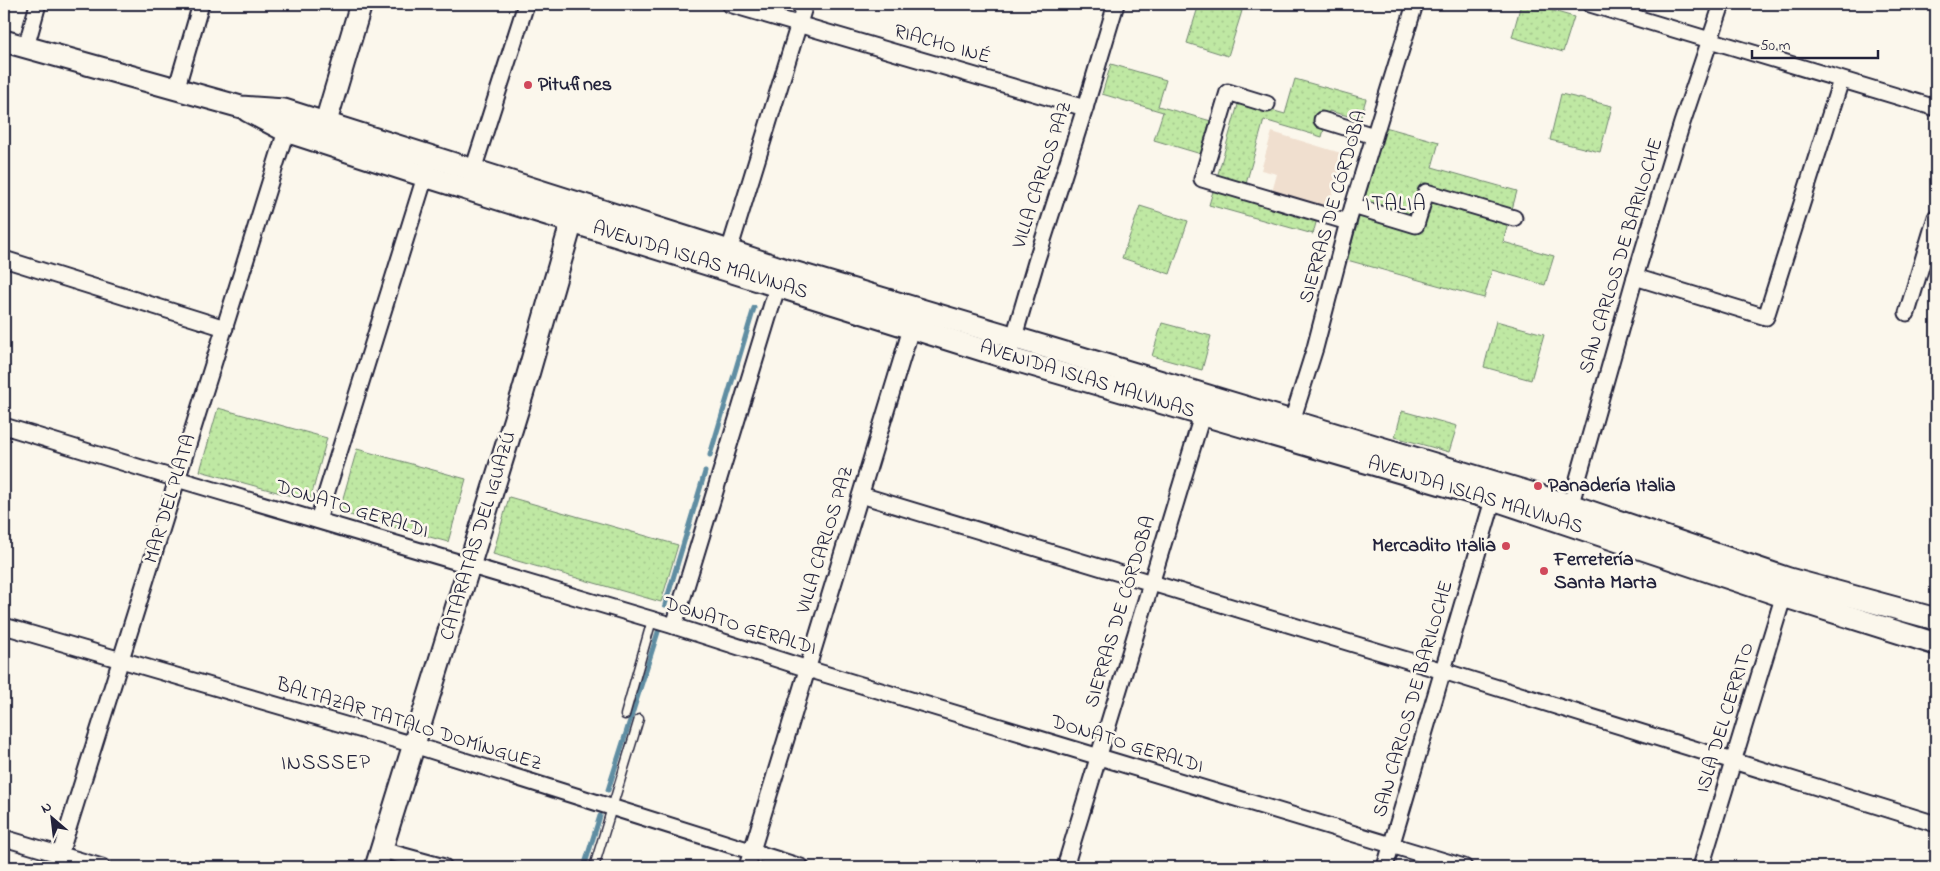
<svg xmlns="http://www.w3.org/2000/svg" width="1940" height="871" viewBox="0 0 1940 871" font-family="'Indie Flower',sans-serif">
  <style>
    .built { fill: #f0dfcf }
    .green { fill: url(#green-dots); stroke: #70856f }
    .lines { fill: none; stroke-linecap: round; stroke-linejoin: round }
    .stream { stroke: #5f8da2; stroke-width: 5 }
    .lane-casing { stroke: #22223b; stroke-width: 11 }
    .street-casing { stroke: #22223b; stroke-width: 19 }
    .secondary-casing { stroke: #22223b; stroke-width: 25 }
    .lane { stroke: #fbf7ec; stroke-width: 8 }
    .street { stroke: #fbf7ec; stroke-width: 15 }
    .secondary { stroke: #fbf7ec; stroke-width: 21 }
    .poi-dot { fill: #d1495b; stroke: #fbf7ec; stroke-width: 2 }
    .labels { text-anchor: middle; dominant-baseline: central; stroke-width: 5; stroke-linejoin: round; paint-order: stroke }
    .street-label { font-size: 20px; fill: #22223b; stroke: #fbf7ec }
    .poi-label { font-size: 20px; font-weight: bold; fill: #22223b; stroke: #fbf7ec; text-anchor: start }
    .neighbourhood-label { font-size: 21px; letter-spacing: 1px; fill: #22223b; stroke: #fbf7ec }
  </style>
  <defs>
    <pattern id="green-dots" width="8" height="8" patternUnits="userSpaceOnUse" patternTransform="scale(1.25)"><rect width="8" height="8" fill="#bfe8a3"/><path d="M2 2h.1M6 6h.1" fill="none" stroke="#a4c78d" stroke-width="1.8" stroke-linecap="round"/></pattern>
  </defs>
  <rect width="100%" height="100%" fill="#fbf7ec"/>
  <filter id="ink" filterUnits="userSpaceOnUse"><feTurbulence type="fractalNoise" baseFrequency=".02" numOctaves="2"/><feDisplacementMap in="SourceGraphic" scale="10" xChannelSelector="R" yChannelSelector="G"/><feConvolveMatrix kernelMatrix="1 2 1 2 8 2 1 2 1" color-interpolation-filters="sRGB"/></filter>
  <g filter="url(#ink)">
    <polygon class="built" points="1272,132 1344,154 1328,209 1272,192 1277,174 1261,170"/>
    <g class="green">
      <polygon points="1199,4 1217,4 1242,11 1228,56 1187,43"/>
      <polygon points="1521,4 1529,4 1574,17 1563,52 1512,37"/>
      <polygon points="1111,64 1166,80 1158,106 1211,121 1201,154 1154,140 1163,112 1102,94"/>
      <polygon points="1295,79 1366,99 1360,119 1329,111 1322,137 1264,120 1242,198 1317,219 1313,234 1209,205 1239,101 1285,114"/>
      <polygon points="1561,94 1612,106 1600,152 1550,140"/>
      <polygon points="1385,127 1439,142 1432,167 1517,191 1503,242 1554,256 1545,285 1492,270 1484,298 1347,260"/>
      <polygon points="1140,206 1188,221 1170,274 1122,258"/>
      <polygon points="1496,321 1544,334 1531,380 1484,367"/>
      <polygon points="1162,323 1211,336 1202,370 1152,356"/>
      <polygon points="218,408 327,438 310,501 200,471"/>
      <polygon points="1402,411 1457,426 1449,452 1395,437"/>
      <polygon points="357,449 466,479 448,542 339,512"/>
      <polygon points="509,497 678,545 661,602 493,554"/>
    </g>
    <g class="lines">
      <g class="stream">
        <polyline points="710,455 754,308"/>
        <polyline points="665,605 705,472"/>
        <polyline points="608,790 658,632"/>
        <polyline points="584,867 600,816"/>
      </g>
      <defs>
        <g id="lane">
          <polyline points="625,715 652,620"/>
          <polyline points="594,867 639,719"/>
        </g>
        <g id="street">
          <polyline points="729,4 1085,108"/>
          <polyline points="1590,4 1936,108"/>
          <polyline points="26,47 38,4"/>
          <polyline points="176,90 201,4"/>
          <polyline points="1267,104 1228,92 1202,179 1348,222"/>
          <polyline points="1322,120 1374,136"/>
          <polyline points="473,170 526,4"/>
          <polyline points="1353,206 1416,225 1426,192 1514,218"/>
          <polyline points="729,251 805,4"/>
          <polyline points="4,259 225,328"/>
          <polyline points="1635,277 1766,317 1841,80"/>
          <polyline points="1907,313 1936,217"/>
          <polyline points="1011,347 1036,262 1085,108 1116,4"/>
          <polyline points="1292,421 1315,348 1348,222 1415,4"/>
          <polyline points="4,426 177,479 674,626 808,669 1464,867"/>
          <polyline points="861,495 1443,671 1936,824"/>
          <polyline points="1568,514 1635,277 1682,123 1722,4"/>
          <polyline points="318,520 428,167"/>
          <polyline points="4,626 414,745 801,867"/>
          <polyline points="674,626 780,278"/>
          <polyline points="4,838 102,867"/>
          <polyline points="382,850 444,867"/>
          <polyline points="56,867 286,131"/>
          <polyline points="747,867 914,319"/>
          <polyline points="1065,867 1205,406"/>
          <polyline points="1385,867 1496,490"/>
          <polyline points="1701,867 1786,588"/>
        </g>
        <g id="secondary">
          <polyline points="4,41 241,107 284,110 729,251 783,269 1049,348 1570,505 1789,579 1936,619"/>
          <polyline points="248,111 286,131 425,176 1008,358 1493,499 1783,596 1936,644"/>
          <polyline points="322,135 361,4"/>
          <polyline points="376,867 523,392 576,207"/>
        </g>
      </defs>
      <use href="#lane" class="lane-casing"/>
      <use href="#street" class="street-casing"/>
      <use href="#secondary" class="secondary-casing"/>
      <use href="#lane" class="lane"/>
      <use href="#street" class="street"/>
      <use href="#secondary" class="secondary"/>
    </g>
  </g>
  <g class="poi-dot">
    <circle cx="528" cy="85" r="5"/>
    <circle cx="1538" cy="486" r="5"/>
    <circle cx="1506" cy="546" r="5"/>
    <circle cx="1544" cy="571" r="5"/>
  </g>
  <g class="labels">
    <g class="street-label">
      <text transform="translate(942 45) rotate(16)">RIACHO INÉ</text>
      <text transform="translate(1043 175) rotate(-72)">VILLA CARLOS PAZ</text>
      <text transform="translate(1334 207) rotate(-74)">SIERRAS DE CÓRDOBA</text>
      <text transform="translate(1622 256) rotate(-73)">SAN CARLOS DE BARILOCHE</text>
      <text transform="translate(700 261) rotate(17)">AVENIDA ISLAS MALVINAS</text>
      <text transform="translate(1087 380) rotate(17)">AVENIDA ISLAS MALVINAS</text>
      <text transform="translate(1475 496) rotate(17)">AVENIDA ISLAS MALVINAS</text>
      <text transform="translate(171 499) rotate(-73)">MAR DEL PLATA</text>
      <text transform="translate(352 510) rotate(17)">DONATO GERALDI</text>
      <text transform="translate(479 536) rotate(-73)">CATARATAS DEL IGUAZÚ</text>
      <text transform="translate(826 540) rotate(-73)">VILLA CARLOS PAZ</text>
      <text transform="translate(1121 612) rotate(-73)">SIERRAS DE CÓRDOBA</text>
      <text transform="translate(740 627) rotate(17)">DONATO GERALDI</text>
      <text transform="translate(1414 699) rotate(-74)">SAN CARLOS DE BARILOCHE</text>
      <text transform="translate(1726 718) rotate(-73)">ISLA DEL CERRITO</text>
      <text transform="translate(409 725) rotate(17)">BALTAZAR TATALO DOMÍNGUEZ</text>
      <text transform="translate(1127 745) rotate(17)">DONATO GERALDI</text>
    </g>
    <g class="poi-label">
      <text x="538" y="85">Pitufines</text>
      <text x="1548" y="486">Panadería Italia</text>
      <text x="1496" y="546" text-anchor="end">Mercadito Italia</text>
      <text x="1554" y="560">Ferretería<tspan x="1554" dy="23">Santa Marta</tspan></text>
    </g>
    <g class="neighbourhood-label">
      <text x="1396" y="205">ITALIA</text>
      <text x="326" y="764">INSSSEP</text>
    </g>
  </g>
  <rect width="1940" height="871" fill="none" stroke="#fbf7ec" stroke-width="20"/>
  <rect x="10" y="10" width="1920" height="851" fill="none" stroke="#22223b" stroke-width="2" filter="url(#ink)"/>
  <g transform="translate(52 818) rotate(332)" stroke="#fbf7ec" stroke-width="4" paint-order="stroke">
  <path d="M0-4L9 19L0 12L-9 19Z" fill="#22223b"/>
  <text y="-8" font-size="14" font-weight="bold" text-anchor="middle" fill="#22223b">N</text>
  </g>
  <path d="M1752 50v8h126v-8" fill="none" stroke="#22223b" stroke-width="2.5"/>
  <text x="1760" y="50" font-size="15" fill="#22223b" stroke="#fbf7ec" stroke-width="4" paint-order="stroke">50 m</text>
</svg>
